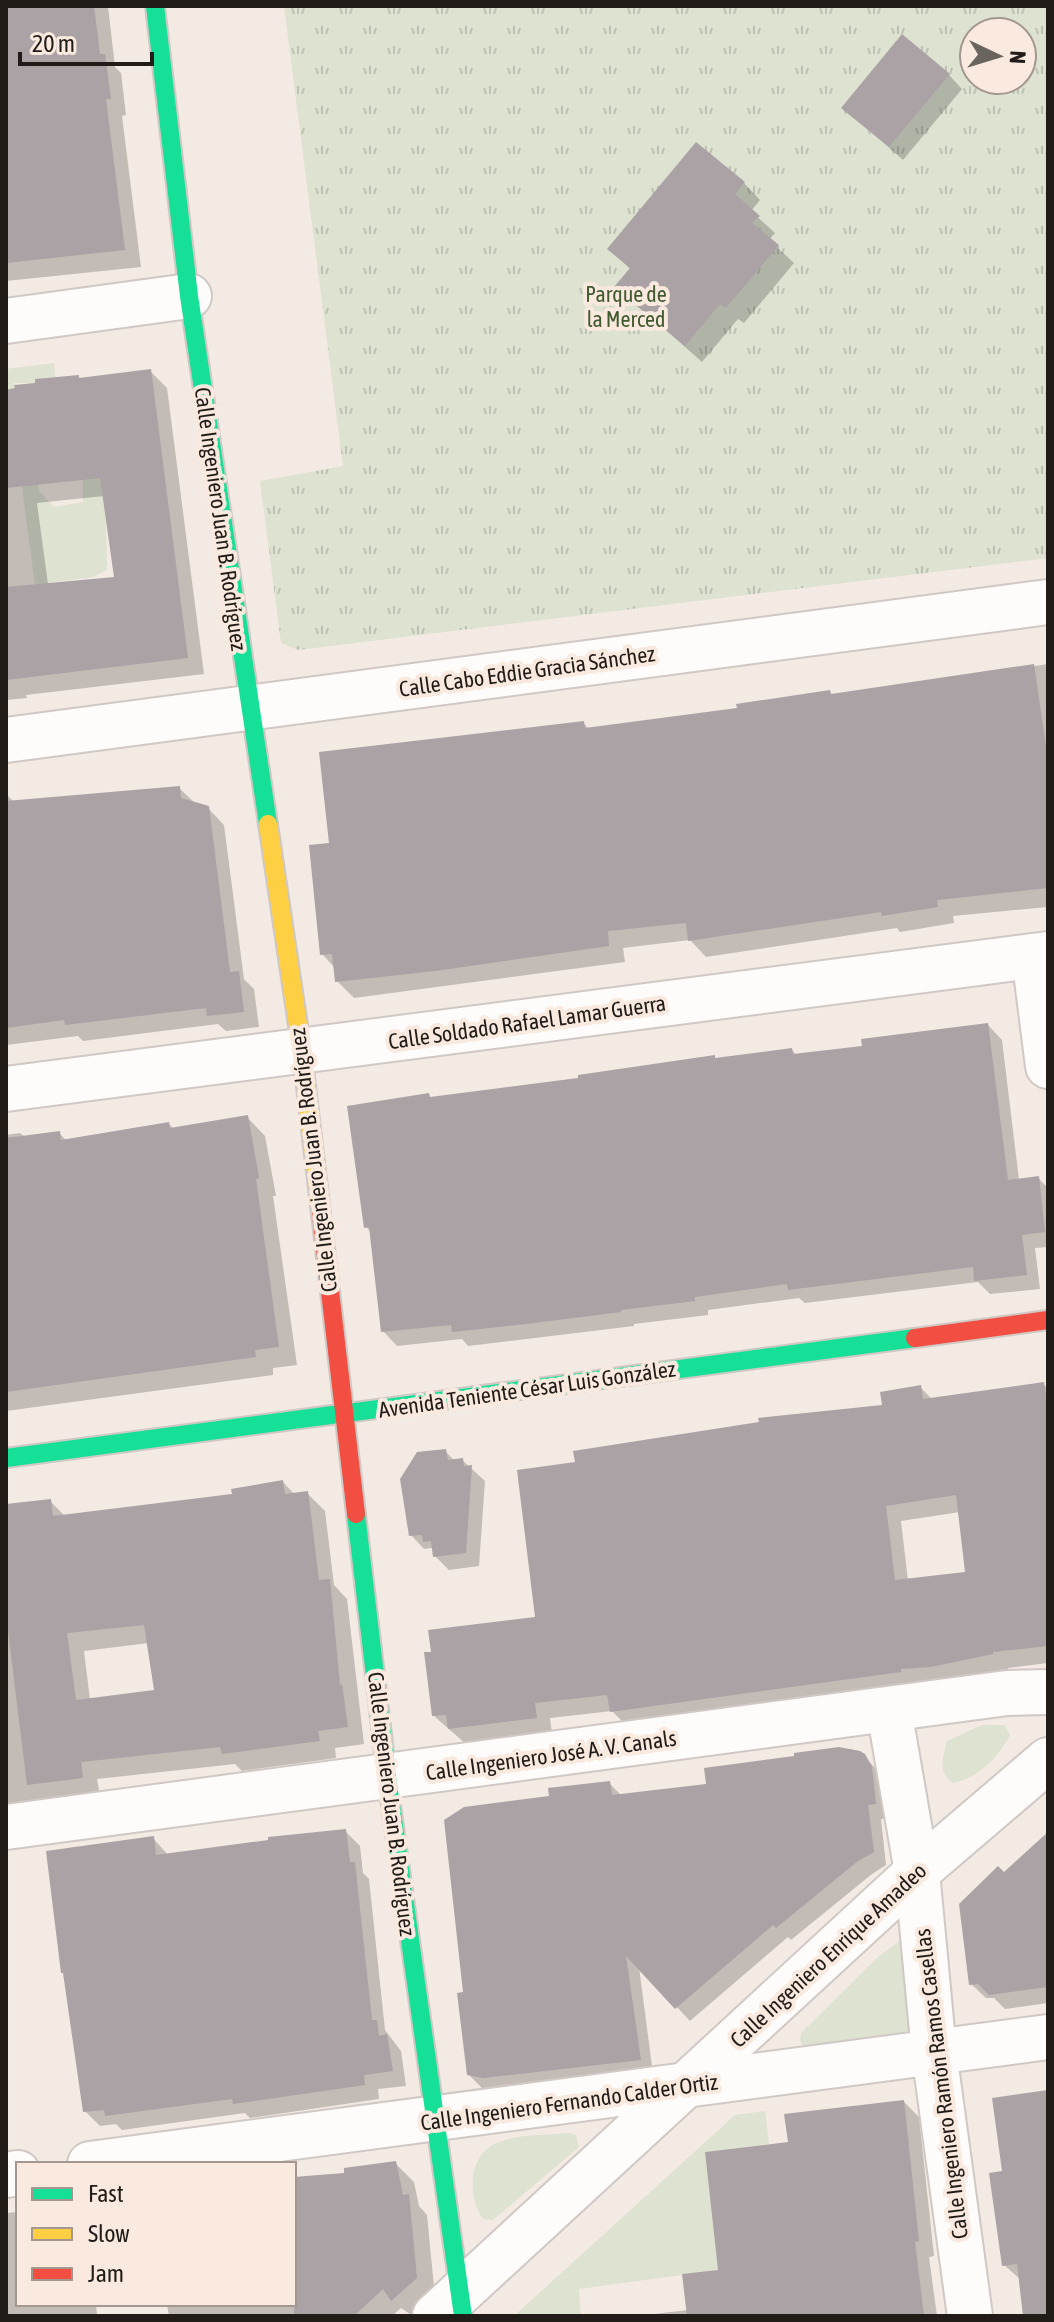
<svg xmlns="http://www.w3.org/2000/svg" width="1054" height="2322" viewBox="0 0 1054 2322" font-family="'Asap Condensed',sans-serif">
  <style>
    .green { fill: #dde2d1 }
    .park { fill: url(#park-tufts); fill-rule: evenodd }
    .shadow { fill: #0003; fill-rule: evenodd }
    .building { fill: #aaa2a4; fill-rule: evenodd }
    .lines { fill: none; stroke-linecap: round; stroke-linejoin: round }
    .street-casing { stroke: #d0c8c4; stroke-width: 48 }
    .fast-casing { stroke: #d0c8c4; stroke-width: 22 }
    .slow-casing { stroke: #d0c8c4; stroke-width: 22 }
    .jam-casing { stroke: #d0c8c4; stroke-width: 22 }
    .street { stroke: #fdfcfb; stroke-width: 44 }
    .fast { stroke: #16e098; stroke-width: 18 }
    .slow { stroke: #ffcf43; stroke-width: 18 }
    .jam { stroke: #f24e42; stroke-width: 18 }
    .labels { text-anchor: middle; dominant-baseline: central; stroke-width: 8; stroke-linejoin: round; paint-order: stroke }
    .park-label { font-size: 22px; fill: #425a30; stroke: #f9e9de }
    .street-label { font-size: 22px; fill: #211c18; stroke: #f9e9de }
  </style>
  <defs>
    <pattern id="park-tufts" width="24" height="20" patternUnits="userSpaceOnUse" patternTransform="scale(2)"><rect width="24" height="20" fill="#dde2d1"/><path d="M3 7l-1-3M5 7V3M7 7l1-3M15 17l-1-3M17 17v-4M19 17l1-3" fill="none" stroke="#bdc1b3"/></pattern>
  </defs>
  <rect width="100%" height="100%" fill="#f3eae4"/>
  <g class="green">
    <polygon points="54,363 55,377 42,378 42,383 14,383 28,472 36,473 39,491 54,507 83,502 82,467 99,467 106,521 107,570 93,577 35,585 6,369"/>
    <path d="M 982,1725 L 1004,1725 L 1010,1735 C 998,1758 978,1778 953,1783 C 937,1771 943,1759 947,1741 Z"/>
    <polygon points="902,1939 910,2028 901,2038 804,2048 800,2040 801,2033 877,1958"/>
    <polygon points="765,2111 769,2144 705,2152 718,2270 579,2289 581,2316 514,2316 735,2115"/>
    <path d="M 570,2133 L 576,2135 L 579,2147 L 493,2220 L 483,2219 C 466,2194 468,2151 502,2141 C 522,2134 549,2135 570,2133 Z"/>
  </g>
  <path class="park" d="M 284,6 L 1048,6 L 1048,558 L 298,650 L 281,643 L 260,481 L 343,466 ZM 974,32 L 1022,32 L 1022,80 L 974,80 Z"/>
  <g class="shadow">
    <polygon points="6,6 108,6 115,67 121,73 126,115 122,116 141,267 6,281"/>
    <polygon points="949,75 962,89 903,160 844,108"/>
    <polygon points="744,183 760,200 751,211 775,233 769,240 794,263 744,323 738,319 702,362 617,287 631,270 609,248"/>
    <path d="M 150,371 L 167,388 L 204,674 L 26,695 L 27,698 L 6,700 L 6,392 L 78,377 L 81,380 ZM 104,496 L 116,579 L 48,584 L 37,503 Z"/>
    <polygon points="1048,664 1048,907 953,916 954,923 900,932 897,928 706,957 690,940 623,948 625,962 354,998 337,981 335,968 322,954 331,845 583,723 589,729 739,710 830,692 833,696"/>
    <polygon points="179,788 196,804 208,808 224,825 244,979 254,989 259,1027 226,1031 218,1024 83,1041 78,1036 6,1045 6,794 14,802"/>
    <polygon points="988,1025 1002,1040 1019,1180 1038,1178 1048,1188 1048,1247 1035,1248 1040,1289 990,1294 978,1282 805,1303 799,1298 708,1310 708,1315 634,1324 634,1326 468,1346 462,1339 397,1346 383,1331 371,1232 366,1227 432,1099 792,1050 797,1056 864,1047"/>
    <polygon points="247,1117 265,1136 276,1196 273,1196 297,1365 273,1368 273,1375 6,1411 6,1135 20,1133 25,1137 59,1133 67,1141 169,1124 174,1129"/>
    <path d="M 1043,1384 L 1048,1389 L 1048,1663 L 1008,1668 L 1008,1670 L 948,1682 L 628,1727 L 612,1711 L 550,1718 L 552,1733 L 466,1744 L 434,1716 L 537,1619 L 920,1387 L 933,1400 ZM 960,1512 L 968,1574 L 908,1581 L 901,1521 Z"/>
    <polygon points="445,1451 455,1461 462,1460 485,1481 479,1566 449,1570 435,1556 432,1548 424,1549 411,1535"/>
    <path d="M 283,1482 L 295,1495 L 307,1493 L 325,1511 L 334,1585 L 347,1599 L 364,1744 L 335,1748 L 336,1758 L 242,1771 L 235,1764 L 97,1779 L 100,1795 L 6,1807 L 6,1506 L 50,1501 L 66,1517 L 234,1495 ZM 149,1643 L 156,1692 L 90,1700 L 84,1651 Z"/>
    <polygon points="851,1749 864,1756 878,1771 889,1818 881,1819 886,1865 872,1874 791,1940 788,1937 690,2021 639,1967 653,2074 498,2091 483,2089 469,2075 466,1993 552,1797 609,1783 622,1796 709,1785 796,1758 796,1755"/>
    <polygon points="345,1831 360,1846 363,1873 369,1879 385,2030 401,2051 406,2086 378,2089 379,2099 250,2118 245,2113 122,2130 116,2124 100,2126 85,2111 153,1838 168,1855"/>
    <polygon points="1048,1835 1048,2003 1005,2009 994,1998 986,1998 971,1984 1004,1875"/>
    <polygon points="1048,2092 1048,2316 1025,2316 1021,2280 1004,2265 1005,2173"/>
    <polygon points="904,2102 919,2117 934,2256 929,2257 937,2316 637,2316 688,2310 721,2272 790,2144"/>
    <polygon points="395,2163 414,2182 419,2206 427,2215 435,2297 413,2316 401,2308 392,2316 169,2316 167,2304 294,2304 294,2179 346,2175"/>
    <polygon points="18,2212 18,2304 96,2304 97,2316 6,2316 6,2213"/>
  </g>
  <g class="building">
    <polygon points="6,6 94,6 100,54 105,54 111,99 106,99 125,250 6,263"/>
    <polygon points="902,34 950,74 889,147 841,108"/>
    <polygon points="696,142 745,182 735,194 760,216 752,223 779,245 726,308 720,304 685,346 614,287 630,268 607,249"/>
    <polygon points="151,369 188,658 6,680 6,587 114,577 100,478 6,488 6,390 15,388 14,385 35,383 35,379 79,375 79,378"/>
    <polygon points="1034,664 1048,760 1048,888 937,900 938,907 882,916 881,912 688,941 686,923 608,931 609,946 435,971 335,982 332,954 320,955 309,845 329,843 319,752 584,721 585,728 737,708 736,704 830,690 831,694"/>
    <polygon points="180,786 181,798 209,806 230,972 239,971 244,1012 207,1016 206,1008 65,1025 64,1020 6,1028 6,801"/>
    <polygon points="988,1023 1008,1180 1039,1176 1045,1232 1022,1235 1027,1275 974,1281 973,1267 788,1290 787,1284 695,1297 695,1301 621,1310 621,1312 526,1324 452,1332 451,1325 381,1332 369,1227 364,1228 347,1106 429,1093 430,1097 578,1078 578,1075 715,1055 715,1058 792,1048 793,1054 862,1046 861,1039"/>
    <polygon points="248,1115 259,1178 256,1179 279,1347 255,1350 256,1357 6,1392 6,1138 60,1131 61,1140 169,1122 170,1128"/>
    <path d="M 1044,1382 L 1048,1410 L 1048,1646 L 993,1652 L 993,1654 L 931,1667 L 901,1669 L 901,1672 L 610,1712 L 607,1695 L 535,1703 L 537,1718 L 448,1729 L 446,1715 L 432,1716 L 424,1652 L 431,1652 L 428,1630 L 535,1617 L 517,1470 L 575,1462 L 573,1451 L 759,1422 L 758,1418 L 882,1405 L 880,1392 L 921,1385 L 923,1399 ZM 956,1495 L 965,1572 L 895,1580 L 886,1506 Z"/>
    <polygon points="446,1449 448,1460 463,1458 464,1466 472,1465 466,1553 433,1557 431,1541 423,1542 422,1535 409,1536 400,1479 417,1452"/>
    <path d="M 283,1480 L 285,1494 L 308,1491 L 319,1580 L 330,1579 L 340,1685 L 342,1684 L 348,1727 L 318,1731 L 320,1741 L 222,1754 L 220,1747 L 81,1762 L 83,1778 L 27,1785 L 6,1615 L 6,1504 L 51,1499 L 53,1516 L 232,1494 L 231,1489 ZM 144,1625 L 154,1690 L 76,1700 L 67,1633 Z"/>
    <polygon points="839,1747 860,1751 865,1754 872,1767 876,1804 868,1805 874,1852 858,1861 776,1928 773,1925 675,2009 626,1956 641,2060 483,2078 467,2075 457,1993 463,1992 444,1820 464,1807 549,1796 548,1788 610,1781 612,1795 706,1784 704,1768 794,1756 794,1753"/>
    <polygon points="346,1829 350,1862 355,1862 372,2020 377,2020 379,2036 387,2034 393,2071 364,2075 365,2085 233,2104 232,2099 105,2116 104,2110 83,2112 63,1973 61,1973 46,1851 154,1836 156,1855 268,1840 268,1837"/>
    <polygon points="1048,1832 1048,1987 989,1995 978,1984 969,1985 959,1904 998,1866 1004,1872"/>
    <polygon points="1048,2090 1048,2316 1023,2316 1017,2264 1002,2266 989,2173 1002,2171 992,2098"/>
    <polygon points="904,2100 919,2241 915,2242 924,2316 687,2316 682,2274 718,2270 705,2152 788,2142 784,2114"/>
    <polygon points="396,2161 403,2195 409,2194 417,2278 391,2301 383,2289 354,2316 294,2316 294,2177 344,2173 344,2168"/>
  </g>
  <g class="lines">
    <defs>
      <g id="street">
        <polyline points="6,321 189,296"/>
        <polyline points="6,740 1048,602"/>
        <polyline points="1034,956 1048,1066"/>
        <polyline points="6,1089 1048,954"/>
        <polyline points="889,1710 917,1872 934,2052 970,2316"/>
        <polyline points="6,1827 1007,1693 1048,1692"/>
        <polyline points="90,2164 1048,2037"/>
        <polyline points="6,2175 18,2173"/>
        <polyline points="435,2316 917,1872 1048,1760"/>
      </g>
      <g id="fast">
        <polyline points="155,6 189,296 268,824"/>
        <polyline points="6,1458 915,1338"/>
        <polyline points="356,1514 387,1777 463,2316"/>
      </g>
      <polyline id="slow" points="268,824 302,1052 321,1214"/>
      <g id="jam">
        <polyline points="321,1214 356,1514"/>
        <polyline points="915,1338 1048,1320"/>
      </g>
    </defs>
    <use href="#street" class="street-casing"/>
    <use href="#fast" class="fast-casing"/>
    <use href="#slow" class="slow-casing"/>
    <use href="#jam" class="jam-casing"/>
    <use href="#street" class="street"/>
    <use href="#fast" class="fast"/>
    <use href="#slow" class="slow"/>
    <use href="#jam" class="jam"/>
  </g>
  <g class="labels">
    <g class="park-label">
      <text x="626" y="294">Parque de<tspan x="626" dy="25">la Merced</tspan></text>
    </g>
    <g class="street-label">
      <text transform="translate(221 519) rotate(82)">Calle Ingeniero Juan B. Rodríguez</text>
      <text transform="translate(527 671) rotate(-8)">Calle Cabo Eddie Gracia Sánchez</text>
      <text transform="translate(527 1022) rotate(-8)">Calle Soldado Rafael Lamar Guerra</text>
      <text transform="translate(313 1160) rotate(-97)">Calle Ingeniero Juan B. Rodríguez</text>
      <text transform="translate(527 1389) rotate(-8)">Avenida Teniente César Luis González</text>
      <text transform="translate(551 1755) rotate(-8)">Calle Ingeniero José A. V. Canals</text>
      <text transform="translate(392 1804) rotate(83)">Calle Ingeniero Juan B. Rodríguez</text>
      <text transform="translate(828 1955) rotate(-43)">Calle Ingeniero Enrique Amadeo</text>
      <text transform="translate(941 2084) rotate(-97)">Calle Ingeniero Ramón Ramos Casellas</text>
      <text transform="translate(569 2102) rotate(-8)">Calle Ingeniero Fernando Calder Ortiz</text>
    </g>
  </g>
  <rect width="1054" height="2322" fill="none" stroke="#211c18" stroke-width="16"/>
  <rect x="16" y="2162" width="280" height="144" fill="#f9e9de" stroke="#a3978f" stroke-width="2"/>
  <rect x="32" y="2188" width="40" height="12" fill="#16e098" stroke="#a3978f" stroke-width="2"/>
  <text x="88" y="2202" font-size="24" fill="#211c18">Fast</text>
  <rect x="32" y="2228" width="40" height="12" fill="#ffcf43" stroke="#a3978f" stroke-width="2"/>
  <text x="88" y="2242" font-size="24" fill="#211c18">Slow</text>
  <rect x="32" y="2268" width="40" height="12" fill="#f24e42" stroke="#a3978f" stroke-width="2"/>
  <text x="88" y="2282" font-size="24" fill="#211c18">Jam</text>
  <g transform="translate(998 56) rotate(94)"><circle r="38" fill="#f9e9de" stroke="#a3978f" stroke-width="2"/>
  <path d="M0-6L14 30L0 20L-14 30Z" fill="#6a645f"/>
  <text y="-12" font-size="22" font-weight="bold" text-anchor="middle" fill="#211c18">N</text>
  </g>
  <path d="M20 52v12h132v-12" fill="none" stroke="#211c18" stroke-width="4"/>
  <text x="32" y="52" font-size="24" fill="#211c18" stroke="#f9e9de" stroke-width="6" paint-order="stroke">20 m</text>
</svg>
